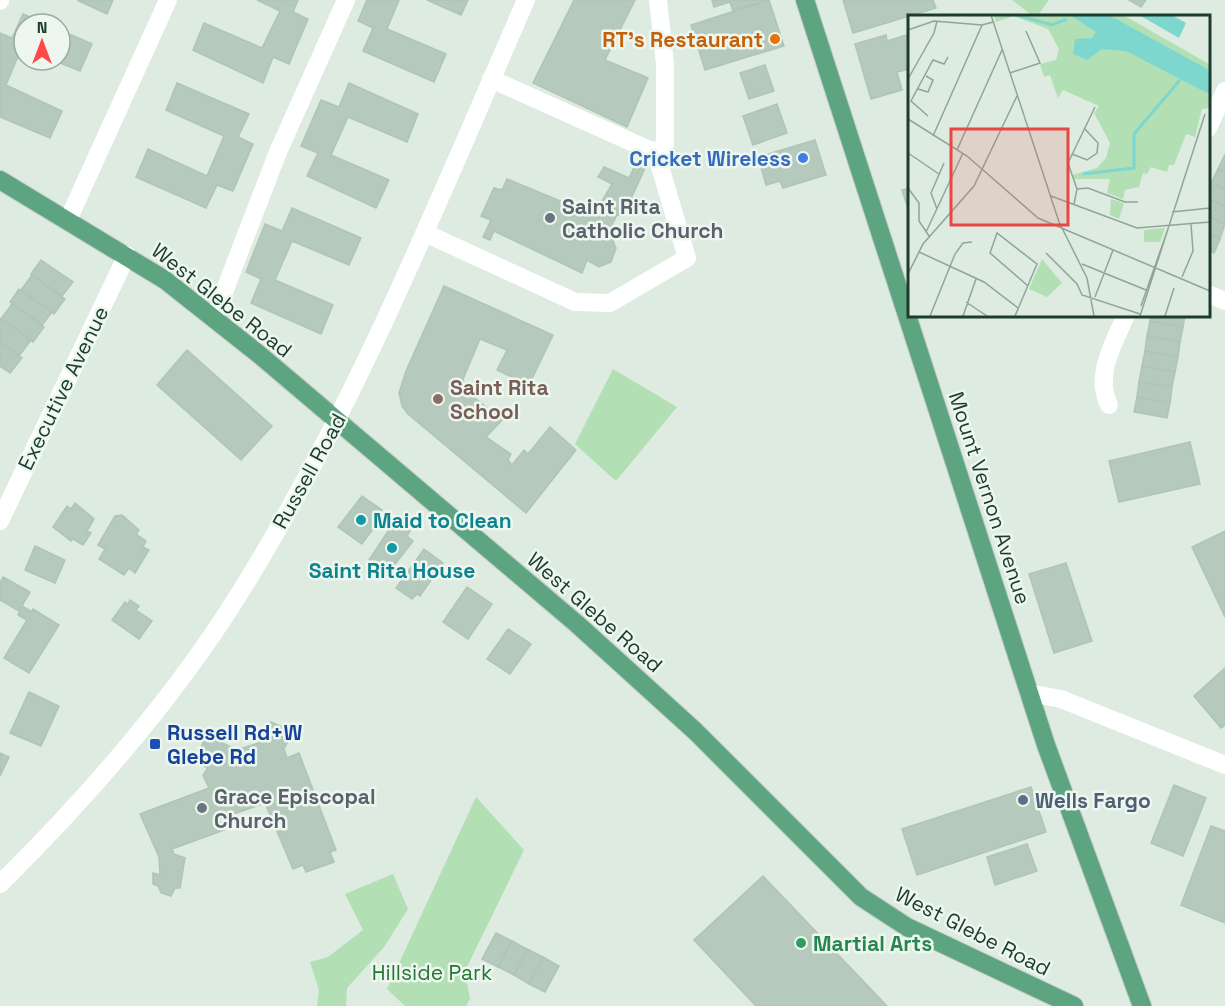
<svg xmlns="http://www.w3.org/2000/svg" width="1225" height="1006" viewBox="0 0 1225 1006" font-family="'Space Grotesk',sans-serif">
  <style>
    .green { fill: #b3dfb4 }
    .building { fill: #b5c9bc; stroke: #afc5b6; stroke-width: 1.5 }
    .lines { fill: none; stroke-linecap: round; stroke-linejoin: round }
    .major-casing { stroke: #c0c8c4; stroke-width: 20 }
    .minor { stroke: #fff; stroke-width: 18 }
    .major { stroke: #5da581; stroke-width: 18 }
    .food-dot { fill: #e8710a; stroke: #edf7f0; stroke-width: 2 }
    .shop-dot { fill: #3f7fe0; stroke: #edf7f0; stroke-width: 2 }
    .worship-dot { fill: #6b7280; stroke: #edf7f0; stroke-width: 2 }
    .education-dot { fill: #8d6e63; stroke: #edf7f0; stroke-width: 2 }
    .culture-dot { fill: #0f9aa8; stroke: #edf7f0; stroke-width: 2 }
    .transit-dot { fill: #1a4fb4; stroke: #edf7f0; stroke-width: 2 }
    .service-dot { fill: #5c6f8a; stroke: #edf7f0; stroke-width: 2 }
    .leisure-dot { fill: #2e9e5b; stroke: #edf7f0; stroke-width: 2 }
    .labels { text-anchor: middle; dominant-baseline: central; stroke-width: 5; stroke-linejoin: round; paint-order: stroke }
    .food-label { font-size: 21px; font-weight: bold; fill: #c56008; stroke: #edf7f0; text-anchor: end }
    .shop-label { font-size: 21px; font-weight: bold; fill: #366cbe; stroke: #edf7f0; text-anchor: end }
    .worship-label { font-size: 21px; font-weight: bold; fill: #5b616d; stroke: #edf7f0; text-anchor: start }
    .street-label { font-size: 21px; fill: #1d3c2c; stroke: #edf7f0 }
    .education-label { font-size: 21px; font-weight: bold; fill: #785e54; stroke: #edf7f0; text-anchor: start }
    .culture-label { font-size: 21px; font-weight: bold; fill: #0d838f; stroke: #edf7f0; text-anchor: start }
    .transit-label { font-size: 21px; font-weight: bold; fill: #164399; stroke: #edf7f0; text-anchor: start }
    .service-label { font-size: 21px; font-weight: bold; fill: #4e5e75; stroke: #edf7f0; text-anchor: start }
    .leisure-label { font-size: 21px; font-weight: bold; fill: #27864d; stroke: #edf7f0; text-anchor: start }
    .park-label { font-size: 21px; fill: #247630; stroke: #edf7f0 }
    .inset-river { fill: none; stroke: #7ed7cf; stroke-width: 3 }
    .inset-road { fill: none; stroke: #90a599; stroke-width: 1.5 }
    .view { fill: #e84744; fill-opacity: 0.15; stroke: #e84744; stroke-width: 3 }
    .inset-edge { fill: none; stroke: #1d3c2c; stroke-width: 3 }
  </style>
  <rect width="100%" height="100%" fill="#ddebe1"/>
  <g class="green">
    <polygon points="1012,0 1049,0 1037,16 1033,16"/>
    <polygon points="613,369 677,407 616,481 575,444"/>
    <polygon points="476,797 524,850 465,971 470,999 466,1006 405,1006 387,989"/>
    <polygon points="393,874 408,909 384,947 347,988 346,1006 317,1006 319,990 310,962 328,957 363,930 345,894"/>
  </g>
  <g class="building">
    <polygon points="77,0 113,0 107,14"/>
    <polygon points="257,0 298,0 293,12 308,19 289,64 273,57 263,83 193,50 204,23 262,48 280,11"/>
    <polygon points="367,0 399,0 387,29 446,54 434,82 363,51 373,28 358,21"/>
    <polygon points="427,0 468,0 461,15"/>
    <polygon points="574,0 635,0 605,60 648,78 627,127 533,83"/>
    <polygon points="712,0 769,0 733,11 730,2 714,7"/>
    <polygon points="769,0 784,46 705,70 691,25"/>
    <polygon points="843,0 933,0 936,8 853,33"/>
    <polygon points="1129,0 1146,0 1141,7"/>
    <polygon points="23,14 47,24 24,24 24,48 22,47 6,85 62,111 50,138 0,117 0,33 12,38"/>
    <polygon points="60,30 92,44 80,71 53,60 60,60"/>
    <polygon points="910,34 910,69 897,72 902,90 871,99 855,44 886,35 887,41"/>
    <polygon points="765,65 774,91 749,99 740,73"/>
    <polygon points="177,83 249,114 238,137 253,144 233,191 217,185 206,208 136,177 148,149 207,176 224,136 166,110"/>
    <polygon points="349,83 418,114 407,142 348,117 331,155 389,180 376,208 307,176 318,153 301,146 321,100 339,107"/>
    <polygon points="777,104 787,133 753,145 743,116"/>
    <polygon points="815,140 826,175 783,188 780,181 766,185 758,157"/>
    <polygon points="1225,154 1225,172 1218,169"/>
    <polygon points="636,163 645,168 623,216 617,215 609,231 616,248 611,262 599,267 587,260 582,273 494,231 490,240 483,237 491,220 481,216 494,188 502,190 507,179 594,215 612,184 598,177 604,167 629,178"/>
    <polygon points="1218,169 1225,172 1225,189 1211,183"/>
    <polygon points="1211,183 1225,189 1225,206 1208,199"/>
    <polygon points="910,188 910,215 902,190"/>
    <polygon points="1208,199 1225,206 1225,224 1208,216"/>
    <polygon points="292,208 361,238 349,265 292,241 275,280 333,305 321,334 251,303 261,279 246,272 265,224 282,231"/>
    <polygon points="1208,216 1225,224 1220,239 1208,233"/>
    <polygon points="1208,233 1220,239 1214,253 1208,250"/>
    <polygon points="41,260 73,282 62,296 31,274"/>
    <polygon points="32,275 65,299 54,314 21,290"/>
    <polygon points="444,286 553,335 529,385 497,370 507,350 480,339 463,379 465,390 502,420 486,437 511,454 508,460 512,465 524,450 528,454 550,427 576,450 526,513 408,414 402,406 399,393 406,371"/>
    <polygon points="19,289 52,312 42,325 10,302"/>
    <polygon points="12,304 44,327 33,342 1,319"/>
    <polygon points="1151,315 1185,315 1183,327 1150,321"/>
    <polygon points="0,318 31,340 19,356 0,342"/>
    <polygon points="1150,321 1183,327 1180,342 1147,336"/>
    <polygon points="1147,336 1180,342 1178,357 1145,351"/>
    <polygon points="0,342 22,358 10,373 0,366"/>
    <polygon points="187,350 272,426 241,460 157,385"/>
    <polygon points="1145,351 1178,357 1175,372 1142,366"/>
    <polygon points="1142,366 1175,372 1172,387 1139,382"/>
    <polygon points="1139,382 1172,387 1170,403 1137,397"/>
    <polygon points="1137,397 1170,403 1167,418 1134,412"/>
    <polygon points="1190,442 1200,484 1119,502 1109,461"/>
    <polygon points="362,496 382,510 377,516 379,518 378,522 362,544 338,527"/>
    <polygon points="75,503 94,519 87,531 91,533 83,545 73,539 71,541 53,527 67,506 71,509"/>
    <polygon points="122,515 139,530 136,534 146,541 143,547 149,550 135,573 129,568 124,575 99,559 105,549 98,545 115,516"/>
    <polygon points="401,524 410,531 407,536 413,541 392,568 384,562 380,568 369,560 392,525 397,528"/>
    <polygon points="1225,531 1225,617 1192,547"/>
    <polygon points="35,546 65,560 55,583 25,570"/>
    <polygon points="424,549 443,563 420,596 417,594 412,599 396,588"/>
    <polygon points="1066,563 1092,641 1054,653 1029,574"/>
    <polygon points="3,577 30,592 19,611 0,600 0,583"/>
    <polygon points="467,587 492,604 468,639 443,622"/>
    <polygon points="130,600 139,606 136,610 152,621 139,639 112,620 125,602 128,604"/>
    <polygon points="22,606 32,612 33,609 59,625 29,673 4,658 27,620 18,615"/>
    <polygon points="508,629 531,644 510,674 487,659"/>
    <polygon points="1225,668 1225,725 1221,728 1194,696"/>
    <polygon points="29,692 59,706 41,746 10,733"/>
    <polygon points="271,722 293,732 284,749 287,758 299,753 336,850 330,852 334,862 306,872 303,865 293,869 265,803 219,819 224,830 172,849 174,854 185,858 180,888 175,888 171,896 161,893 158,886 153,884 153,873 160,875 159,857 140,814 209,788 203,775 208,768 195,762 206,735 237,750 261,742"/>
    <polygon points="0,753 9,757 0,776"/>
    <polygon points="1174,785 1206,798 1183,856 1151,843"/>
    <polygon points="1031,787 1046,832 917,875 902,829"/>
    <polygon points="1211,826 1225,831 1225,923 1181,905"/>
    <polygon points="1027,844 1037,871 995,885 987,857"/>
    <polygon points="763,876 887,1006 756,1006 694,940"/>
    <polygon points="496,933 512,941 498,967 482,959"/>
    <polygon points="512,941 527,949 514,975 498,967"/>
    <polygon points="527,949 543,957 529,984 514,975"/>
    <polygon points="543,957 559,966 545,992 529,984"/>
  </g>
  <g class="lines">
    <defs>
      <g id="major">
        <polyline points="805,0 1046,745 1142,1006"/>
        <polyline points="0,180 165,280 261,356 577,624 695,731 861,897 907,927 1074,1006"/>
      </g>
    </defs>
    <use href="#major" class="major-casing"/>
    <g class="minor">
      <polyline points="0,1 0,0"/>
      <polyline points="1208,128 1225,91"/>
      <polyline points="656,153 665,144 665,64 658,0"/>
      <polyline points="68,220 168,0"/>
      <polyline points="425,233 575,302 610,303 687,258 656,153 491,79"/>
      <polyline points="1208,294 1225,301"/>
      <polyline points="214,318 278,152 346,0"/>
      <path d="M 1109,405 C 1094,375 1114,343 1126,315"/>
      <polyline points="0,521 127,255"/>
      <polyline points="1029,693 1061,699 1225,765"/>
      <path d="M 0,884 C 90,795 174,699 241,591 C 357,404 438,201 526,0"/>
    </g>
    <use href="#major" class="major"/>
  </g>
  <circle class="food-dot" cx="775" cy="39" r="6"/>
  <circle class="shop-dot" cx="803" cy="158" r="6"/>
  <g class="worship-dot">
    <circle cx="550" cy="218" r="6"/>
    <circle cx="202" cy="808" r="6"/>
  </g>
  <circle class="education-dot" cx="438" cy="399" r="6"/>
  <g class="culture-dot">
    <circle cx="361" cy="520" r="6"/>
    <circle cx="392" cy="548" r="6"/>
  </g>
  <rect class="transit-dot" x="149" y="738" width="12" height="12" rx="3"/>
  <circle class="service-dot" cx="1023" cy="800" r="6"/>
  <circle class="leisure-dot" cx="801" cy="943" r="6"/>
  <g class="labels">
    <g class="food-label">
      <text x="763" y="39">RT's Restaurant</text>
    </g>
    <g class="shop-label">
      <text x="791" y="158">Cricket Wireless</text>
    </g>
    <g class="worship-label">
      <text x="562" y="206">Saint Rita<tspan x="562" dy="24">Catholic Church</tspan></text>
      <text x="214" y="796">Grace Episcopal<tspan x="214" dy="24">Church</tspan></text>
    </g>
    <g class="street-label">
      <text transform="translate(222 300) rotate(38)">West Glebe Road</text>
      <text transform="translate(63 388) rotate(-64)">Executive Avenue</text>
      <text transform="translate(309 471) rotate(-61)">Russell Road</text>
      <text transform="translate(990 498) rotate(72)">Mount Vernon Avenue</text>
      <text transform="translate(595 612) rotate(41)">West Glebe Road</text>
      <text transform="translate(973 931) rotate(27)">West Glebe Road</text>
    </g>
    <g class="education-label">
      <text x="450" y="387">Saint Rita<tspan x="450" dy="24">School</tspan></text>
    </g>
    <g class="culture-label">
      <text x="373" y="520">Maid to Clean</text>
      <text x="392" y="570" text-anchor="middle">Saint Rita House</text>
    </g>
    <g class="transit-label">
      <text x="167" y="732">Russell Rd+W<tspan x="167" dy="24">Glebe Rd</tspan></text>
    </g>
    <g class="service-label">
      <text x="1035" y="800">Wells Fargo</text>
    </g>
    <g class="leisure-label">
      <text x="813" y="943">Martial Arts</text>
    </g>
    <g class="park-label">
      <text x="432" y="972">Hillside Park</text>
    </g>
  </g>
  <g transform="translate(908 15)">
    <rect width="302" height="302" fill="#ddebe1"/>
    <path d="M 86,0 L 215,0 L 301,49 L 301,93 L 294,94 L 287,122 L 278,119 L 266,150 L 261,150 L 259,157 L 243,152 L 239,159 L 235,158 L 231,172 L 217,175 L 215,184 L 199,178 L 202,164 L 166,164 L 164,160 L 189,153 L 198,143 L 202,128 L 186,98 L 191,91 L 155,75 L 150,83 L 142,60 L 136,62 L 132,49 L 148,45 L 151,34 L 140,14 L 106,1 L 88,7 ZM 203,184 L 216,188 L 211,204 L 202,200 ZM 257,213 L 252,227 L 236,227 L 236,215 ZM 134,244 L 154,268 L 139,282 L 121,274 Z" fill="#b3dfb4"/>
    <path d="M 162,0 L 201,0 L 301,55 L 301,79 L 218,36 L 194,34 L 179,45 L 165,39 L 167,24 L 184,23 L 188,17 ZM 231,0 L 264,0 L 278,8 L 271,23 Z" fill="#7ed7cf"/>
    <path class="inset-river" d="M 109,0 L 144,10 L 159,4M 175,159 L 226,153 L 226,119 L 272,65"/>
    <path class="inset-road" d="M 83,0 L 151,207 L 179,263 L 186,301M 0,15 L 26,6 L 74,10 L 85,7M 102,58 L 132,48 L 118,16M 0,64 L 26,18 L 29,6M 10,74 L 20,77 L 25,65 L 18,61M 20,101 L 3,86 L 25,45 L 36,49 L 40,42M 0,104 L 59,141 L 130,203 L 302,276M 25,121 L 74,10M 49,135 L 94,35M 0,138 L 31,159M 164,139 L 179,145 L 189,138 L 190,128 L 176,113M 0,173 L 11,188 L 11,206 L 21,221M 169,174 L 180,173 L 217,187 L 230,187M 143,181 L 229,213 L 302,207M 166,189 L 169,174 L 160,148 L 187,92M 29,194 L 23,178 L 36,148M 264,197 L 302,193M 18,217 L 55,138M 11,237 L 76,267 L 110,293M 138,238 L 169,269 L 174,280 L 232,299M 174,249 L 238,275M 0,259 L 15,229 L 66,171 L 109,81M 274,262 L 285,236 L 283,209M 187,282 L 205,235M 58,287 L 79,301M 233,291 L 261,211M 22,301 L 47,239 L 55,228 L 64,227M 55,301 L 68,264M 107,301 L 129,249 L 89,218 L 82,238 L 120,271M 232,301 L 297,99M 257,301 L 266,273"/>
    <path class="view" d="M 43,114 L 160,114 L 160,210 L 43,210 Z"/>
    <rect width="302" height="302" class="inset-edge"/>
  </g>
  <g transform="translate(42 42)"><circle r="28" fill="#edf7f0" stroke="#9aaca2" stroke-width="1.5"/>
  <path d="M0-4.5L10 22L0 15L-10 22Z" fill="#ff4847"/>
  <text y="-9" font-size="16" font-weight="bold" text-anchor="middle" fill="#1d3c2c">N</text>
  </g>
</svg>
